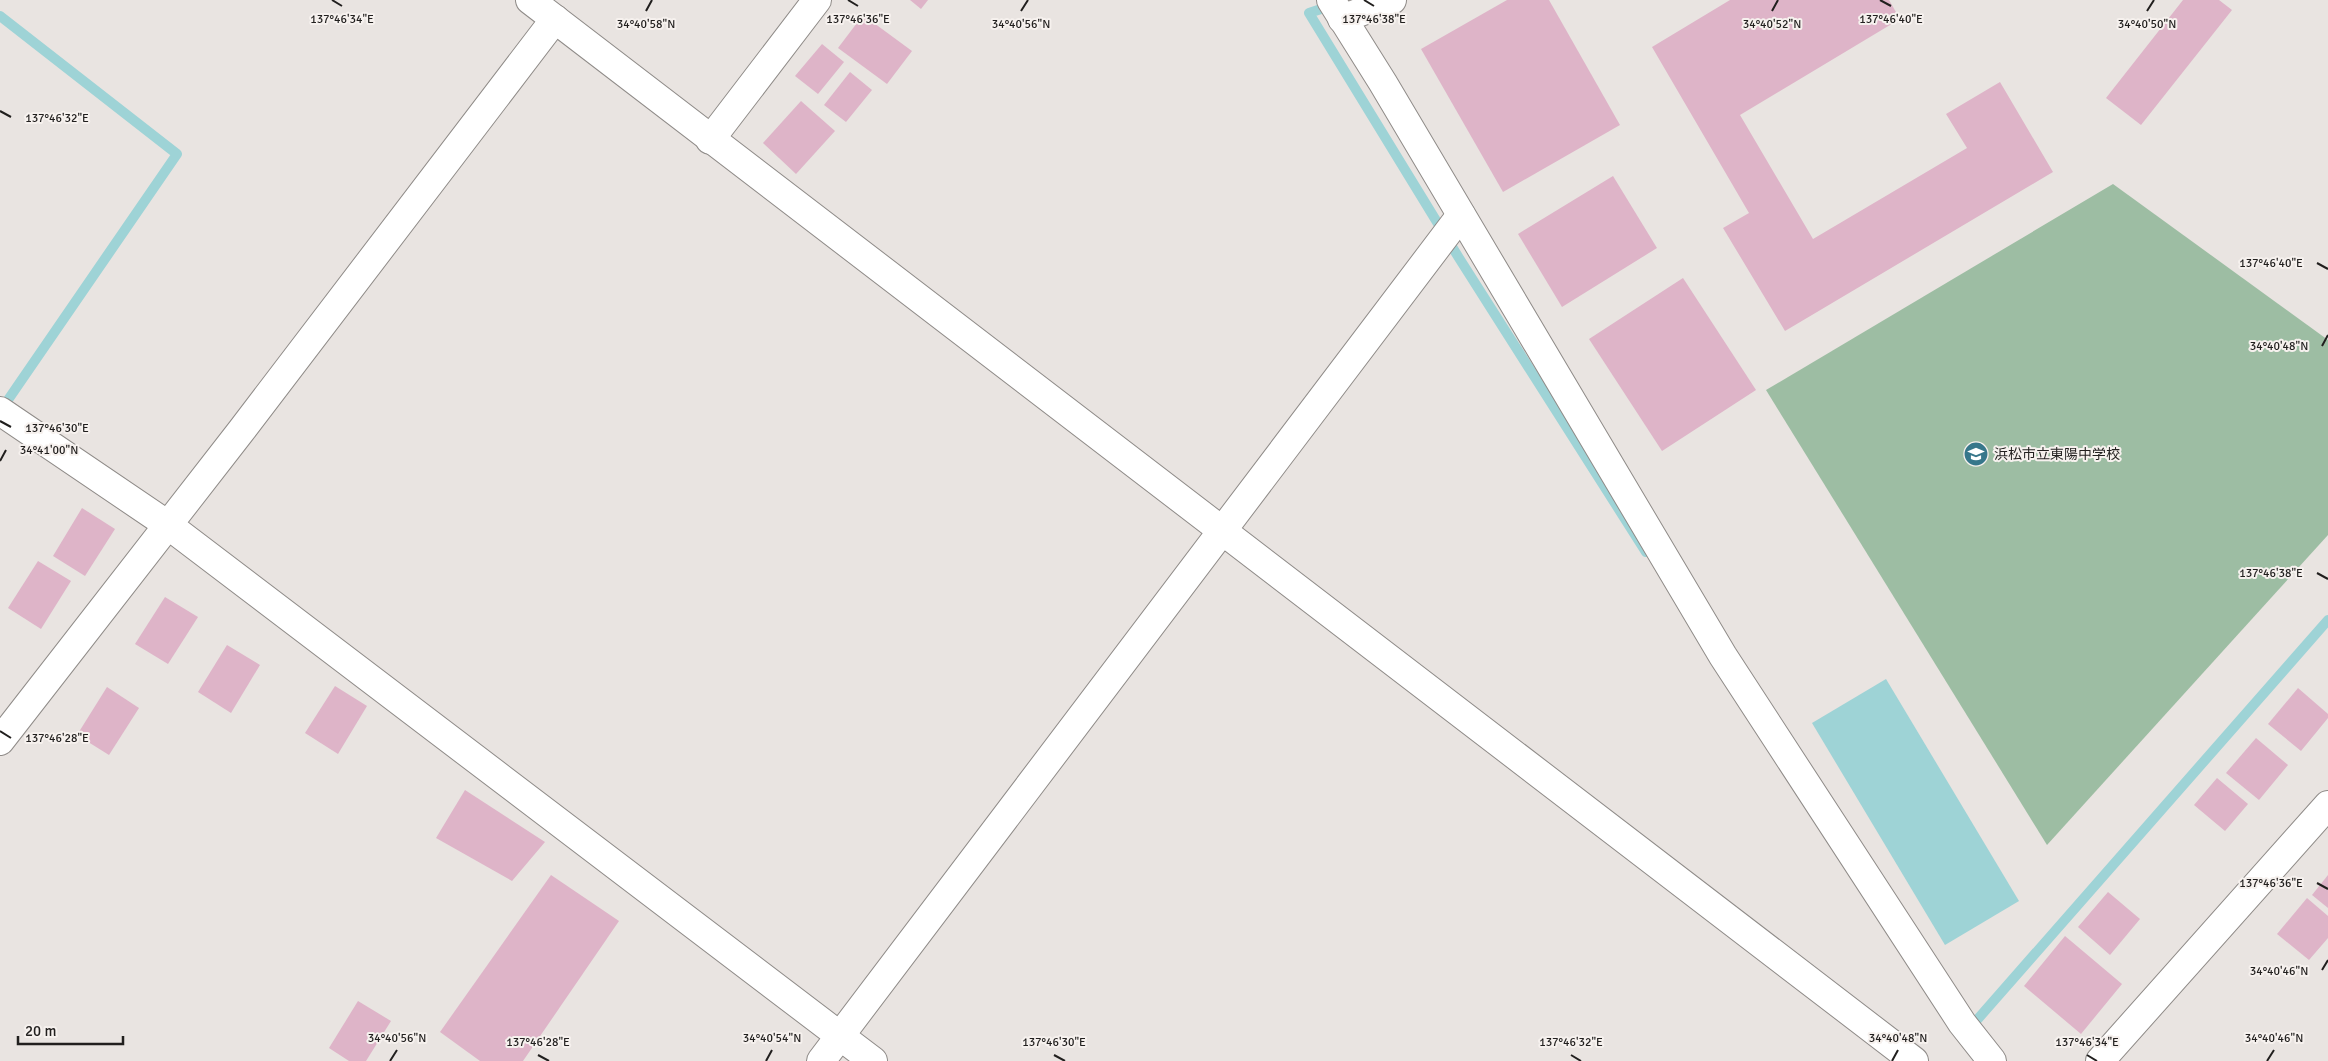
<svg xmlns="http://www.w3.org/2000/svg" width="2328" height="1061" viewBox="0 0 2328 1061" font-family="Signika,'Noto Sans JP',sans-serif">
  <style>
    .green { fill: #9dbda3 }
    .water { fill: #9ed3d6 }
    .lines { fill: none; stroke-linecap: round; stroke-linejoin: round }
    .stream { stroke: #9ed3d6; stroke-width: 10 }
    .building { fill: #deb4c8 }
    .street-casing { stroke: #8f8b88; stroke-width: 30 }
    .secondary-casing { stroke: #8f8b88; stroke-width: 30 }
    .street { stroke: #fff; stroke-width: 28 }
    .secondary { stroke: #fff; stroke-width: 28 }
    .ticks { fill: none; stroke: #211f1e; stroke-width: 2 }
    .labels { text-anchor: middle; dominant-baseline: central; stroke-width: 4; stroke-linejoin: round; paint-order: stroke }
    .poi-label { font-size: 14px; fill: #211f1e; stroke: #f6f1ee; text-anchor: start }
    .ticks-label { font-size: 12px; text-anchor: middle; fill: #211f1e; stroke: #f6f1ee; stroke-width: 4; stroke-linejoin: round; paint-order: stroke }
  </style>
  <rect width="100%" height="100%" fill="#e9e4e1"/>
  <polygon class="green" points="2113,184 2328,340 2328,535 2047,845 1766,390"/>
  <polygon class="water" points="1886,679 2019,901 1945,945 1812,723"/>
  <g class="lines">
    <g class="stream">
      <polyline points="1333,5 1309,13 1459,258 1646,552"/>
      <polyline points="0,16 177,154 1,410"/>
      <polyline points="1969,1029 2328,620"/>
    </g>
  </g>
  <g class="building">
    <polygon points="910,0 928,0 921,9"/>
    <polygon points="1507,0 1549,0 1620,125 1503,192 1421,49"/>
    <polygon points="1730,0 1889,0 1900,19 1740,115 1813,239 1967,148 1946,114 2000,82 2053,172 1785,331 1723,228 1749,213 1652,47"/>
    <polygon points="2183,0 2219,0 2232,10 2141,125 2106,98"/>
    <polygon points="863,15 912,51 887,84 838,48"/>
    <polygon points="822,44 844,62 818,94 795,76"/>
    <polygon points="850,72 872,90 846,122 824,105"/>
    <polygon points="801,101 835,131 796,174 763,143"/>
    <polygon points="1613,176 1657,248 1562,307 1518,234"/>
    <polygon points="1683,278 1756,390 1662,451 1589,339"/>
    <polygon points="82,508 115,529 85,576 53,556"/>
    <polygon points="38,561 71,581 41,629 8,608"/>
    <polygon points="165,597 198,617 168,664 135,644"/>
    <polygon points="227,645 260,665 231,713 198,692"/>
    <polygon points="335,686 367,706 338,754 305,733"/>
    <polygon points="107,687 139,708 109,755 77,735"/>
    <polygon points="2298,688 2328,714 2328,718 2301,751 2268,724"/>
    <polygon points="2256,738 2288,765 2259,800 2226,773"/>
    <polygon points="2217,778 2248,804 2225,831 2194,805"/>
    <polygon points="465,790 545,842 512,881 436,838"/>
    <polygon points="551,875 619,921 523,1061 480,1061 440,1032"/>
    <polygon points="2328,875 2328,908 2312,895"/>
    <polygon points="2108,892 2140,919 2110,955 2078,927"/>
    <polygon points="2307,898 2328,916 2328,938 2309,960 2277,934"/>
    <polygon points="2065,936 2122,984 2081,1034 2024,986"/>
    <polygon points="358,1001 391,1021 366,1061 349,1061 329,1048"/>
  </g>
  <g class="lines">
    <defs>
      <g id="street">
        <polyline points="1331,0 1383,83 1723,656 1962,1023 1992,1061"/>
        <polyline points="1342,19 1392,0"/>
        <polyline points="710,140 817,0"/>
        <polyline points="0,411 168,525 873,1061"/>
        <polyline points="0,741 241,431 555,19"/>
        <polyline points="821,1061 1461,215"/>
        <polyline points="2100,1061 2328,805"/>
      </g>
      <polyline id="secondary" points="530,0 1914,1061"/>
    </defs>
    <use href="#street" class="street-casing"/>
    <use href="#secondary" class="secondary-casing"/>
    <use href="#street" class="street"/>
    <use href="#secondary" class="secondary"/>
  </g>
  <path class="ticks" d="M 332,0 L 342,6M 848,0 L 858,6M 1364,0 L 1374,6M 1880,0 L 1891,6M 646,11 L 652,0M 1021,11 L 1028,0M 1772,11 L 1778,0M 2147,11 L 2154,0M 0,111 L 11,117M 2317,263 L 2328,269M 2322,346 L 2328,335M 0,421 L 11,427M 0,461 L 6,450M 2317,573 L 2328,579M 0,731 L 11,738M 2317,883 L 2328,889M 2322,970 L 2328,960M 538,1055 L 549,1061M 1054,1055 L 1065,1061M 1571,1055 L 1581,1061M 2087,1055 L 2097,1061M 390,1061 L 397,1050M 766,1061 L 772,1050M 1892,1061 L 1898,1050M 2267,1061 L 2274,1050"/>
  <defs>
    <symbol id="school-disc" viewBox="-11 -11 22 22"><circle r="9.5" fill="#37778b" stroke="#f6f1ee"/><path d="M0-5L7-2L0 1L-7-2ZM-4 1L0 2.5L4 1V4Q0 6-4 4Z" fill="#fff"/></symbol>
  </defs>
  <g fill-rule="evenodd">
    <use href="#school-disc" x="1962" y="440" width="28" height="28"/>
  </g>
  <g class="labels">
    <g class="poi-label">
      <text x="1994" y="454">浜松市立東陽中学校</text>
    </g>
  </g>
  <g class="ticks-label">
    <text x="342" y="23">137°46'34"E</text>
    <text x="1891" y="23">137°46'40"E</text>
    <text x="858" y="23">137°46'36"E</text>
    <text x="1374" y="23">137°46'38"E</text>
    <text x="646" y="28">34°40'58"N</text>
    <text x="1021" y="28">34°40'56"N</text>
    <text x="1772" y="28">34°40'52"N</text>
    <text x="2147" y="28">34°40'50"N</text>
    <text x="57" y="122">137°46'32"E</text>
    <text x="2271" y="267">137°46'40"E</text>
    <text x="2279" y="350">34°40'48"N</text>
    <text x="57" y="432">137°46'30"E</text>
    <text x="49" y="454">34°41'00"N</text>
    <text x="2271" y="577">137°46'38"E</text>
    <text x="57" y="742">137°46'28"E</text>
    <text x="2271" y="887">137°46'36"E</text>
    <text x="2279" y="975">34°40'46"N</text>
    <text x="397" y="1042">34°40'56"N</text>
    <text x="772" y="1042">34°40'54"N</text>
    <text x="1898" y="1042">34°40'48"N</text>
    <text x="2274" y="1042">34°40'46"N</text>
    <text x="538" y="1046">137°46'28"E</text>
    <text x="1054" y="1046">137°46'30"E</text>
    <text x="1571" y="1046">137°46'32"E</text>
    <text x="2087" y="1046">137°46'34"E</text>
  </g>
  <path d="M18 1036v8h105v-8" fill="none" stroke="#211f1e" stroke-width="2.5"/>
  <text x="25" y="1036" font-size="15" fill="#211f1e" stroke="#f6f1ee" stroke-width="4" paint-order="stroke">20 m</text>
</svg>
